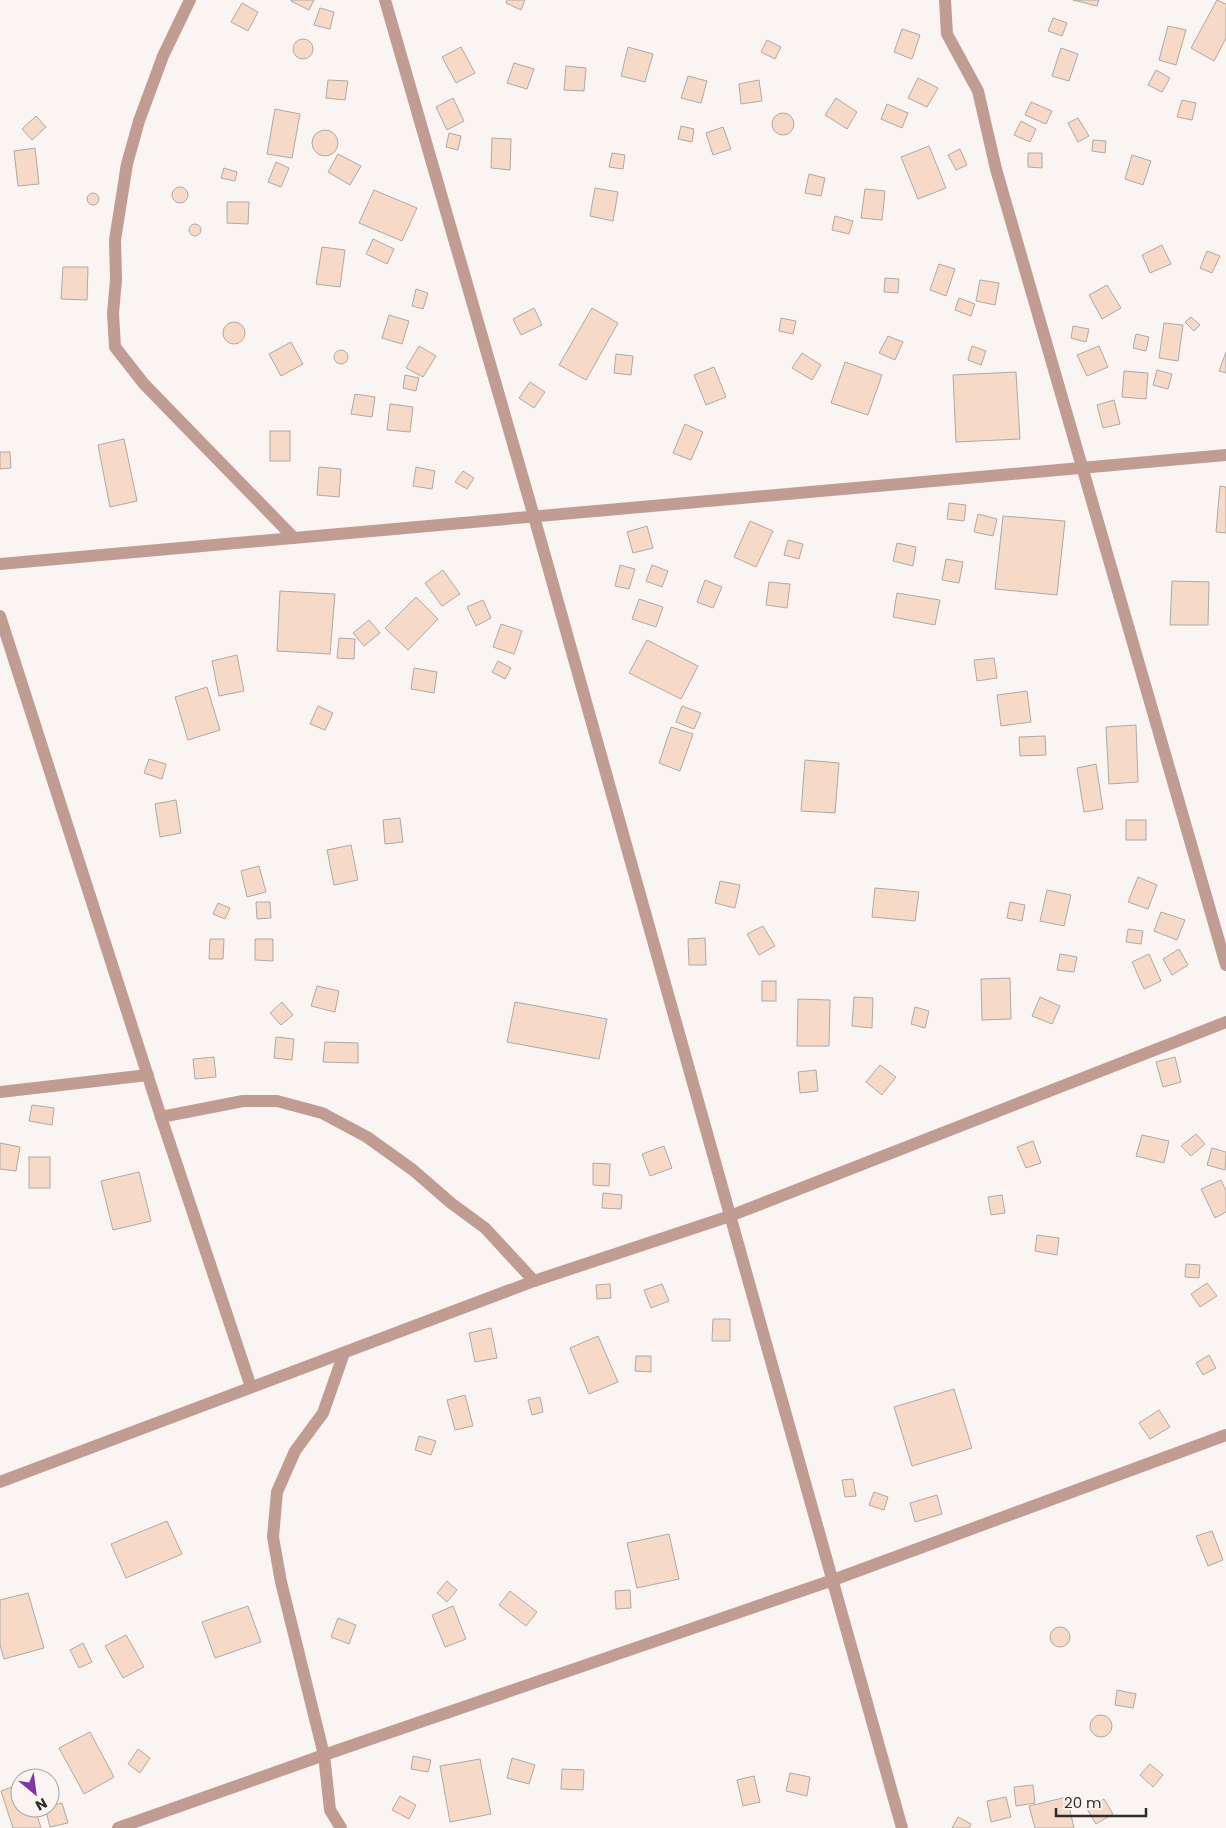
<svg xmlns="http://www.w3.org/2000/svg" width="1226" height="1828" viewBox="0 0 1226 1828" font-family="Poppins,sans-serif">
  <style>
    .building { fill: #f6d9c6; stroke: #aeaaa7 }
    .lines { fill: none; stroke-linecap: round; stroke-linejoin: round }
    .service { stroke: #c19c93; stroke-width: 12 }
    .minor { stroke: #c19c93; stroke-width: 12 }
  </style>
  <rect width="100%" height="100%" fill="#faf5f2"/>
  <g class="building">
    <polygon points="291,0 314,0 309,10 291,1"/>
    <polygon points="507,0 525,0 521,10 506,3"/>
    <polygon points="1073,0 1099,0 1097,6"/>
    <polygon points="1217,0 1226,4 1226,38 1214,61 1191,48"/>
    <polygon points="242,3 258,12 248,31 231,22"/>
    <polygon points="320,8 334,12 330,29 314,25"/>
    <polygon points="1053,18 1067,23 1062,36 1048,31"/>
    <polygon points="1168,26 1186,30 1176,65 1159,60"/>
    <polygon points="902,29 920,35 912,59 894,52"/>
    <circle cx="303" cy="49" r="10"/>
    <polygon points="767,40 781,47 775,59 761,52"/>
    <polygon points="461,47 475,73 456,83 442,57"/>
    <polygon points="628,47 653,54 645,82 621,76"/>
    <polygon points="1061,48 1078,54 1069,81 1052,76"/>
    <polygon points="514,63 534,69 527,89 507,83"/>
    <polygon points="566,66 586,68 584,91 564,90"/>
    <polygon points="1156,70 1170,78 1162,92 1148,85"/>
    <polygon points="688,76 707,81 701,103 681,98"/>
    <polygon points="918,78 938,88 927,107 908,98"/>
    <polygon points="328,80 348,81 345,100 326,98"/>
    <polygon points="759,80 762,101 741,104 739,84"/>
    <polygon points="453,98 464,121 447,130 436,107"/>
    <polygon points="836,98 857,112 847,129 825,115"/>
    <polygon points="1182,100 1196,103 1192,120 1177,117"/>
    <polygon points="1031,102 1052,111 1046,124 1025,115"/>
    <polygon points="887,104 908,113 902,128 881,119"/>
    <polygon points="275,109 300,114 292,158 267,154"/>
    <circle cx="783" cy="124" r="11"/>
    <polygon points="36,116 46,127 32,140 22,129"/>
    <polygon points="1078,118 1089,136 1078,142 1068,123"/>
    <polygon points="1021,121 1036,129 1030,142 1014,135"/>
    <polygon points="681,126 694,129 692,142 678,139"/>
    <polygon points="723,127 731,149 713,155 706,133"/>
    <circle cx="325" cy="143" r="13"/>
    <polygon points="449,133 461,136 458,150 446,147"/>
    <polygon points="492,138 511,139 510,170 491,168"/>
    <polygon points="1093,140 1106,141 1105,153 1092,151"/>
    <polygon points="929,146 946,188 918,199 901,157"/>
    <polygon points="35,148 39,184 18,186 14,151"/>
    <polygon points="960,149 967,165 956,170 948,155"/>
    <polygon points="612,153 625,155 623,169 609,167"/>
    <polygon points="1028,153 1042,153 1042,168 1028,167"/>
    <polygon points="338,154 361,166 350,185 328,172"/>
    <polygon points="1132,155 1151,161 1143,185 1125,179"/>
    <polygon points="276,162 289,168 281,187 268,182"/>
    <polygon points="224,168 237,172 235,181 221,178"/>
    <polygon points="809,174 825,178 821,196 805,193"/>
    <circle cx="180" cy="195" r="8"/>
    <polygon points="595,188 618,192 613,221 590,216"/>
    <polygon points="865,189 885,191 882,220 861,218"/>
    <polygon points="374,190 417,208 402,241 359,223"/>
    <circle cx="93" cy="199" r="6"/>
    <polygon points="227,202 249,202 248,224 227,223"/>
    <polygon points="835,216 853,221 849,234 832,230"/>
    <circle cx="195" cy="230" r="6"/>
    <polygon points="373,239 394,249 387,264 366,254"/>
    <polygon points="1162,245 1171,264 1150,273 1142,255"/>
    <polygon points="322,247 345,250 340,287 316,284"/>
    <polygon points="1207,251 1220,256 1212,273 1200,268"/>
    <polygon points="939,264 955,269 946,296 930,290"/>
    <polygon points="63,267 88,267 87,300 61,299"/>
    <polygon points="885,278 899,279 898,293 884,292"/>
    <polygon points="980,280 999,283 995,305 976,301"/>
    <polygon points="1107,285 1121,308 1102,319 1089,295"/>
    <polygon points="416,289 428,293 423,309 412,306"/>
    <polygon points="959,298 975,304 971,316 955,310"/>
    <polygon points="534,308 542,325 521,335 513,319"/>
    <polygon points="592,308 618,323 586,380 559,365"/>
    <polygon points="389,315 409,321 402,344 382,338"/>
    <polygon points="1191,317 1200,325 1194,331 1185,322"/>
    <polygon points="781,318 796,321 793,334 779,331"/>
    <circle cx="234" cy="333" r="11"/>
    <polygon points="1164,323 1183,325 1178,361 1159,358"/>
    <polygon points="1073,326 1089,329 1086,342 1071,338"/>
    <polygon points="1136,334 1149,337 1146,351 1133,348"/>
    <polygon points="888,336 903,342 895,360 879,353"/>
    <polygon points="291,342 303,364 281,376 269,354"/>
    <polygon points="419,346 436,356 423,377 406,368"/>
    <polygon points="972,346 986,351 981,365 968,360"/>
    <polygon points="1099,346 1108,367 1087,376 1077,355"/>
    <circle cx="341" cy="357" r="7"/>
    <polygon points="1226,352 1226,373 1219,371"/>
    <polygon points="802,353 821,365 812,380 792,368"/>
    <polygon points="616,354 633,356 631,375 614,373"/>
    <polygon points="845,362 882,375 868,415 831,403"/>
    <polygon points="714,367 726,397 706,405 694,375"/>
    <polygon points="1157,370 1172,374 1168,389 1153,385"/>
    <polygon points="1124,371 1148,373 1146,399 1122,397"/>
    <polygon points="1016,372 1020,439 956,442 953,375"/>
    <polygon points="405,375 419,378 416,391 403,388"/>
    <polygon points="530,382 545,392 534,408 519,398"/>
    <polygon points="355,394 375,397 372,417 351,414"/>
    <polygon points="1114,400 1120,424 1103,428 1097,405"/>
    <polygon points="390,404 413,407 410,432 387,430"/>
    <polygon points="685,424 703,432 691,460 673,453"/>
    <rect x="270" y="431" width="20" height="30"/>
    <polygon points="124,439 137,501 110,507 98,445"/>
    <polygon points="0,452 10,452 11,468 0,469"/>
    <polygon points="319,467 341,469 339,497 317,495"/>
    <polygon points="416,467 435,471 432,489 413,486"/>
    <polygon points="463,471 474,478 467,489 455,482"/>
    <polygon points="1220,486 1226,487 1226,533 1216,532"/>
    <polygon points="949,503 966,505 964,521 947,519"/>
    <polygon points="978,514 997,519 993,536 974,532"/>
    <polygon points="1003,516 1065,521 1057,595 995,589"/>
    <polygon points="750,521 773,531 756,567 734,557"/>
    <polygon points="647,526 653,548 633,553 627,532"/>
    <polygon points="788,540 803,544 799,559 784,555"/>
    <polygon points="897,543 916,547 913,566 893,561"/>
    <polygon points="946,559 963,562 959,583 942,580"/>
    <polygon points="620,565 635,569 629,589 615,586"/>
    <polygon points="652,565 668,571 662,587 646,581"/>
    <polygon points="443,570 460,594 442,606 425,583"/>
    <polygon points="705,580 722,587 713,608 697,602"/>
    <polygon points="1172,581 1209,582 1208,625 1170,625"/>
    <polygon points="769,582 790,584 787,608 766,605"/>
    <polygon points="280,591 335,594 330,654 277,651"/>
    <polygon points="897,593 940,600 935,625 893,617"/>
    <polygon points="416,597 438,619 408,650 385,628"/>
    <polygon points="639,599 663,607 656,627 632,619"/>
    <polygon points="483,600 491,618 476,626 467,607"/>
    <polygon points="369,620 380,633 364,646 353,633"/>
    <polygon points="501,624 522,631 514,654 493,647"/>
    <polygon points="339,638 355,639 354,659 337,658"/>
    <polygon points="647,640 698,666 681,699 629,673"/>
    <polygon points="237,655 244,691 219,696 212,661"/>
    <polygon points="994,658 997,678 977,681 974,660"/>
    <polygon points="498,661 511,668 505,679 492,672"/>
    <polygon points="414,668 437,672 434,693 411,689"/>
    <polygon points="207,687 220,730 188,740 175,697"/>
    <polygon points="1027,691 1031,722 1001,726 997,695"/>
    <polygon points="318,706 333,713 325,730 310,724"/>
    <polygon points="682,706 701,713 694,729 676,722"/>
    <polygon points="1136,725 1138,782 1109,784 1106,727"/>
    <polygon points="671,727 693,734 680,771 659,763"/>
    <polygon points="1045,736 1046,755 1020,756 1019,737"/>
    <polygon points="149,759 166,764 162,779 144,773"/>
    <polygon points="805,760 839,763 835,813 801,811"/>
    <polygon points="1096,764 1103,809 1084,812 1077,768"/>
    <polygon points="176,800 181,833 160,837 155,804"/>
    <polygon points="400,818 403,842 385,844 383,820"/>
    <rect x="1126" y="820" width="20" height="20"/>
    <polygon points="351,845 358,880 334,885 327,850"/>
    <polygon points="259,866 266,892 247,897 241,871"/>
    <polygon points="1138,877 1157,885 1148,909 1128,902"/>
    <polygon points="720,881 740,885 735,908 715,903"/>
    <polygon points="875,888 919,892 915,921 872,917"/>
    <polygon points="1047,890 1071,895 1064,926 1040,921"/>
    <polygon points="256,902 270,902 271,918 257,919"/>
    <polygon points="1010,902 1025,905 1022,921 1007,918"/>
    <polygon points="218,903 230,908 225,919 213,914"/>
    <polygon points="1161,912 1185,920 1177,940 1154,931"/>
    <polygon points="763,926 775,946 759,955 747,934"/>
    <polygon points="1128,929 1143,931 1141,944 1126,942"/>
    <polygon points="705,938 706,965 689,965 688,939"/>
    <polygon points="210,939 224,939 223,959 209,959"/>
    <polygon points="255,939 273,939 273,961 255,960"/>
    <polygon points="1179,949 1188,965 1172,975 1163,959"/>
    <polygon points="1060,954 1077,957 1074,972 1057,970"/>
    <polygon points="1149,954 1161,981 1144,989 1132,962"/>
    <polygon points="1010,978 1011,1019 982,1020 981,979"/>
    <rect x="762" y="981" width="14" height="20"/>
    <polygon points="317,986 339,991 335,1012 311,1006"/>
    <polygon points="854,997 873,998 872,1028 852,1026"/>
    <polygon points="1040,997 1060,1006 1052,1024 1032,1016"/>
    <polygon points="798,999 830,1000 829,1046 797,1046"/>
    <polygon points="282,1002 293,1015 281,1025 270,1013"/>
    <polygon points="515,1002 607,1019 599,1059 507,1042"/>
    <polygon points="915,1007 929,1011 925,1028 911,1024"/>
    <polygon points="276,1037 294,1039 292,1060 274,1058"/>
    <polygon points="325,1042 358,1043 358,1063 323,1062"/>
    <polygon points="214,1057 216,1077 195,1079 193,1059"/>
    <polygon points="1175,1057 1181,1082 1163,1087 1156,1062"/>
    <polygon points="880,1065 896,1077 882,1095 866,1082"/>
    <polygon points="816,1070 818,1091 800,1093 798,1072"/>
    <polygon points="32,1105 54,1108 52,1125 29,1121"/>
    <polygon points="1196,1134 1205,1144 1191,1156 1181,1146"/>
    <polygon points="1142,1135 1169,1141 1164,1163 1136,1156"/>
    <polygon points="1033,1141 1041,1163 1026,1168 1017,1147"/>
    <polygon points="0,1143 20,1147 16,1171 0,1169"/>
    <polygon points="664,1146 672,1168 650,1176 642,1154"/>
    <polygon points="1212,1148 1226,1152 1225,1170 1207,1165"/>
    <rect x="29" y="1157" width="21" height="31"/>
    <polygon points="593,1163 610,1164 609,1186 593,1185"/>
    <polygon points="139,1172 151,1221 113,1230 101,1181"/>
    <polygon points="1221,1180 1226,1191 1226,1212 1215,1218 1201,1189"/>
    <polygon points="603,1193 622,1195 621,1209 602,1208"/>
    <polygon points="1002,1195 1005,1213 991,1215 988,1197"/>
    <polygon points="1037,1235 1059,1238 1057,1255 1035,1251"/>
    <polygon points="1186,1264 1200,1265 1199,1278 1185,1277"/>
    <polygon points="1207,1283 1217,1296 1200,1307 1191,1294"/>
    <polygon points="610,1284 611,1298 597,1299 596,1285"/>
    <polygon points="662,1284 669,1301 651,1308 644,1290"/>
    <polygon points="713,1319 730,1319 730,1341 712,1341"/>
    <polygon points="491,1328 497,1358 475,1362 469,1333"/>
    <polygon points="598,1336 618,1382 589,1394 570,1348"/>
    <polygon points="1209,1355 1216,1368 1203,1375 1196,1363"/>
    <polygon points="636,1356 651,1356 651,1372 635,1371"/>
    <polygon points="954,1389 972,1448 912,1466 894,1407"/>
    <polygon points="465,1395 473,1426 455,1430 447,1400"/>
    <polygon points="540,1397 543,1412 532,1415 528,1400"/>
    <polygon points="1159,1410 1170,1427 1150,1439 1139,1423"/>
    <polygon points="419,1436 436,1441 431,1455 415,1450"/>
    <polygon points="853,1479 856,1496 845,1497 842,1480"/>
    <polygon points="874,1492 888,1497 884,1510 869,1505"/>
    <polygon points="937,1495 942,1514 915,1522 910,1503"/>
    <polygon points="167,1521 182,1554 126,1578 111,1544"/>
    <polygon points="1212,1531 1223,1560 1208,1566 1196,1536"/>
    <polygon points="669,1534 679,1579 637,1588 627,1543"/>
    <polygon points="447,1581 457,1590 447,1602 437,1593"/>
    <polygon points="630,1590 631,1608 616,1609 615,1591"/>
    <polygon points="510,1591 537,1612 526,1626 499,1605"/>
    <polygon points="28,1593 44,1648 4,1659 0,1645 0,1600"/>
    <polygon points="248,1606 261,1642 215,1658 202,1622"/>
    <polygon points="453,1606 466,1639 445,1647 432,1615"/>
    <polygon points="338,1618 356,1625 349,1644 331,1637"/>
    <circle cx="1060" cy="1637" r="10"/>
    <polygon points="126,1635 144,1667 123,1678 105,1646"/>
    <polygon points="83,1643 92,1662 79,1668 70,1650"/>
    <polygon points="1117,1690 1136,1694 1133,1708 1115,1705"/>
    <circle cx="1101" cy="1726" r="11"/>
    <polygon points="90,1732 114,1777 84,1794 59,1748"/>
    <polygon points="138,1749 150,1758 140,1773 128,1764"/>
    <polygon points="413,1756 431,1760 428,1772 411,1769"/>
    <polygon points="512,1758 535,1765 529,1784 507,1778"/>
    <polygon points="480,1759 491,1814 450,1822 440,1766"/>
    <polygon points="1150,1764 1163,1775 1153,1787 1140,1775"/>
    <polygon points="562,1769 584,1770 583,1790 561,1789"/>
    <polygon points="790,1773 810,1777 807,1796 786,1791"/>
    <polygon points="754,1776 760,1802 743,1806 737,1780"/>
    <polygon points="20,1784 20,1808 35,1808 41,1828 13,1828 1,1791"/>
    <polygon points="1033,1785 1035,1803 1016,1806 1014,1787"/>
    <polygon points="400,1796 416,1805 409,1819 392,1810"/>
    <polygon points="1006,1797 1011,1817 991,1822 987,1801"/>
    <polygon points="1067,1797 1074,1828 1035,1828 1029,1806"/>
    <polygon points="1104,1799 1113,1814 1096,1824 1087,1809"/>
    <polygon points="62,1803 68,1823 50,1827 45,1808 50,1808 50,1806"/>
    <polygon points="958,1817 971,1824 969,1828 952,1828"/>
  </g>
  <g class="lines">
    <g class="service">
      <polyline points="0,1092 148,1075"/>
      <polyline points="161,1117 243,1101 277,1101 322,1113 367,1137 413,1170 451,1203 485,1228 534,1281"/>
      <polyline points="341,1828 330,1810 324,1755 281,1582 273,1537 277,1492 295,1451 323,1413 344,1353"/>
    </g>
    <g class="minor">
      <polyline points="190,0 163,56 139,121 127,164 115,240 116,280 113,313 115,347 144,384 294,538"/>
      <polyline points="385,0 531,506 902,1828"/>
      <polyline points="945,0 947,34 978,91 996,169 1226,965"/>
      <polyline points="0,564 1226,455"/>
      <polyline points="0,616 161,1117 251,1387"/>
      <polyline points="0,1482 534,1281 730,1216 1226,1022"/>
      <polyline points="118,1828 324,1755 833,1580 1226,1435"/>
    </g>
  </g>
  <g transform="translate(35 1793) rotate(151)"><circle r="24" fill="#faf5f2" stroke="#a9a5a3"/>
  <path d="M0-4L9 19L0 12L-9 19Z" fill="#8234a5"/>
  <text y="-8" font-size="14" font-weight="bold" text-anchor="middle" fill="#2f2d2c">N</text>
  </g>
  <path d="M1056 1808v8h90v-8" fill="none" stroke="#2f2d2c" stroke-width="2.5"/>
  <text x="1064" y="1808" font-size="15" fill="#2f2d2c" stroke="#faf5f2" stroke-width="4" paint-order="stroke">20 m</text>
</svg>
